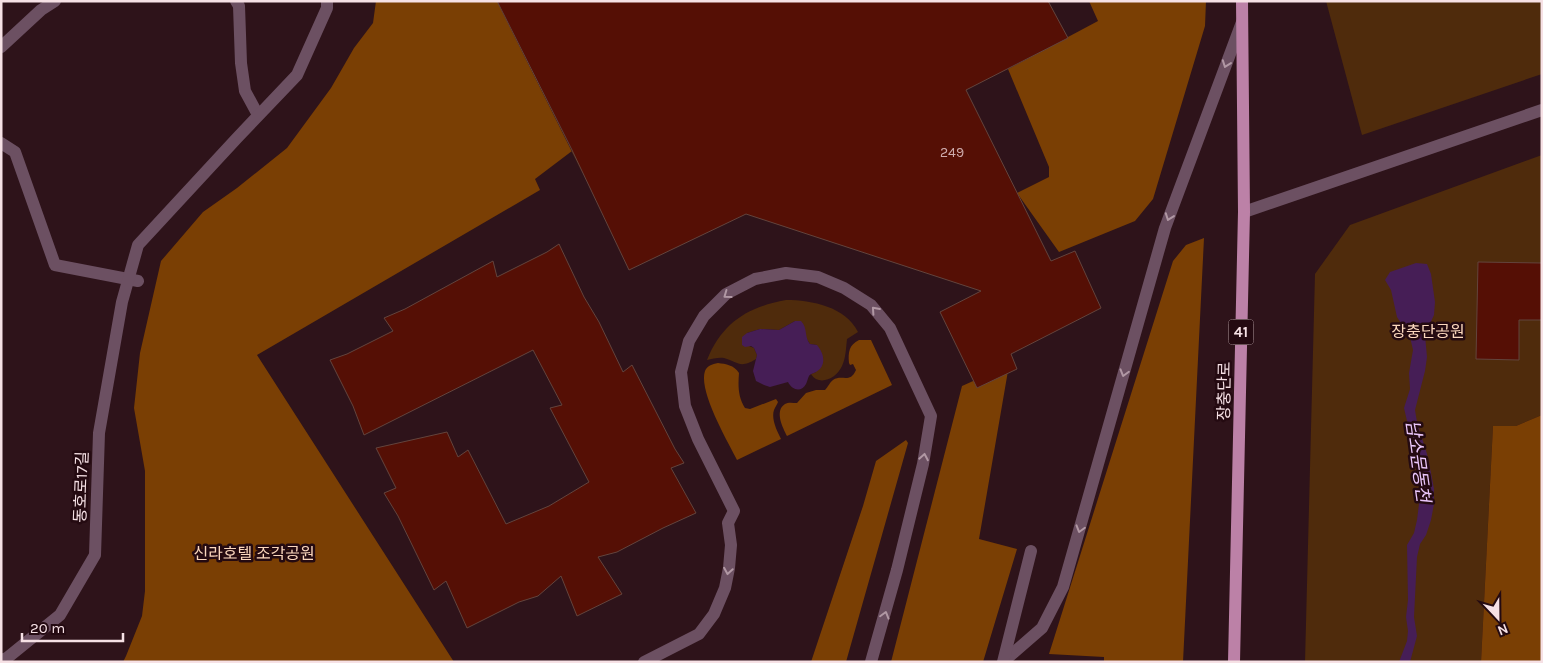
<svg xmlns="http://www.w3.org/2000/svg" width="1543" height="663" viewBox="0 0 1543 663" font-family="Karla,'Noto Sans KR',sans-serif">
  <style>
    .green { fill: #4f2b0c }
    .forest { fill: #7a3f04 }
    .water { fill: #461e56 }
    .building { fill: #550f05; stroke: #63443d }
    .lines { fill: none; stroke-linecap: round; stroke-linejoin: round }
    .minor { stroke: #6c5062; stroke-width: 12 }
    .major { stroke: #bc81a7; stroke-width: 12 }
    .oneway { stroke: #b198a4 }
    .labels { text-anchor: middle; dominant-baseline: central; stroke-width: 5; stroke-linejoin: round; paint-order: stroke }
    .number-label { font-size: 14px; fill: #ceacad }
    .shield { fill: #240a11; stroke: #b7a0a5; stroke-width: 1 }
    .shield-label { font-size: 15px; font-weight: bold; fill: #f6e1e5 }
    .park-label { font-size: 16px; fill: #fbd7bd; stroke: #240a11 }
    .street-label { font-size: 16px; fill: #f6e1e5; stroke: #240a11 }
    .water-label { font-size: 18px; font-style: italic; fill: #eac6fa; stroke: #240a11 }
  </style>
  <rect width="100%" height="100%" fill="#2e131a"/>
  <g class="green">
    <polygon points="1326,1 1542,1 1542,74 1362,135"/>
    <polygon points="1542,155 1542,415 1516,426 1493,426 1481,662 1305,662 1315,274 1350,225"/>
    <path d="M 786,300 C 812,300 846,307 858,332 L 847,339 C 846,347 846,358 842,366 C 837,378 819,387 811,374 L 816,372 L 817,345 L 810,344 L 795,321 L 779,330 L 760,329 L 747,333 L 749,346 L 754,348 L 757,355 L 756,359 C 740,369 738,362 724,358 C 719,357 712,359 707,360 C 722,323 747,307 786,300 Z"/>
  </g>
  <g class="forest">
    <polygon points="376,1 497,1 584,176 572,151 535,179 540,190 257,355 454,662 123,662 126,656 142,616 145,591 145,471 134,408 140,353 161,261 203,212 237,188 287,148 331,88 354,48 373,23"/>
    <polygon points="1089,1 1206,1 1205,26 1153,199 1135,221 1059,252 1017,193 1049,177 1049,167 1008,69 1098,21"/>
    <polygon points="1204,238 1183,662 1104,662 1104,657 1049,654 1173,261 1186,245"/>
    <path d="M 859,340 L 871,340 L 892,385 L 787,436 C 783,428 774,411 785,404 C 788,402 793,403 797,403 L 806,393 L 816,390 L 825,390 C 828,387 830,382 833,380 C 842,374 850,384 856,370 L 853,364 L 850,365 L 849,363 C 848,352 849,345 859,340 Z"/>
    <path d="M 718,363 C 726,364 734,365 739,373 C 738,386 738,397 745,408 L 750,409 L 776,399 L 778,402 C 777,405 775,407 774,410 C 771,419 777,431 781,439 L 737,460 C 728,442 698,391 705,371 C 707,366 712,364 718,363 Z"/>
    <polygon points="1009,365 979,539 1017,549 983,662 891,662 962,386"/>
    <polygon points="1542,415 1542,662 1481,662 1493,426 1516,426"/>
    <polygon points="906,440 908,443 846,662 811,662 863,506 876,461"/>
  </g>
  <g class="water">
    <polygon points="1416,263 1427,264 1431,274 1435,302 1434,315 1425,335 1427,357 1425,371 1415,410 1417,422 1427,454 1431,473 1434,489 1434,504 1431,520 1426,535 1420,544 1417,557 1414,617 1417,636 1410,662 1399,662 1407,641 1408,631 1406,617 1408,600 1407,545 1414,533 1417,520 1419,504 1419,484 1417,464 1404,408 1410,389 1409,373 1413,350 1410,337 1397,317 1391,290 1385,280 1390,272"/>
    <path d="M 795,321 L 801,321 C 808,328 804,337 810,344 L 817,345 C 824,353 827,366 816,372 C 813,374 811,373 809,376 C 808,378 807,382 806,384 C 801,393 792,390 788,382 L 770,387 L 764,385 L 756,381 L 753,371 L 757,355 L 754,348 L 751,346 L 745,347 L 742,345 L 742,337 L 747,333 L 760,329 L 779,330 Z"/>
  </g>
  <g class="building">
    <polygon points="497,1 1048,1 1068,38 966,90 1051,261 1075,251 1101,308 1011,354 1017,369 977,388 940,312 981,291 746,214 629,270 572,150"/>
    <polygon points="559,244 584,297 599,322 623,372 632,365 675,449 684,463 671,468 696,513 663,528 617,552 598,557 622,594 577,616 561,576 538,596 519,602 467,628 446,581 434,590 398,516 384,493 396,488 376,448 447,432 458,457 468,450 506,524 549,506 589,482 550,408 562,405 533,350 364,435 353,406 330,360 347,354 393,331 384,318 405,309 493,261 497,277 547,252"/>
    <polygon points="1478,262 1542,263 1542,320 1519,320 1519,360 1476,359"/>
  </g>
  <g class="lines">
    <g class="minor">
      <polyline points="236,1 239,6 241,63 245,91 258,115"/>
      <polyline points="1,47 41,10 55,1"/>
      <polyline points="1,143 15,152 55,265 138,281"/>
      <polyline points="1244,212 1542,110"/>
      <polyline points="1,660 7,658 60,615 95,555 99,433 122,302 138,245 237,138 297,75 327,8 327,1"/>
      <polyline points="1004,661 1042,628 1063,587 1165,228 1242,22"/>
      <polyline points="644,662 699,634 714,614 725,588 729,568 731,545 728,523 734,511 698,439 685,406 681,372 689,341 704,316 726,294 755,279 786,273 818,277 844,288 871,305 890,328 931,416 923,464 897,570 871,662"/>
      <polyline points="1003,662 1031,551"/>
    </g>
    <polyline class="major" points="1234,662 1244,212 1242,1"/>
  </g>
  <defs><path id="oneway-chevron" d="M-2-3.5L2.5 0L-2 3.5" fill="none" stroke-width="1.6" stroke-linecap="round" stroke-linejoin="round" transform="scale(1.25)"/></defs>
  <g class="oneway">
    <use href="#oneway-chevron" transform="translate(1226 64) rotate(110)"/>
    <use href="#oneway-chevron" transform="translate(1169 217) rotate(110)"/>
    <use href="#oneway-chevron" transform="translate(727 295) rotate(144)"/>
    <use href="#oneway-chevron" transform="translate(875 310) rotate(-132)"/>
    <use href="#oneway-chevron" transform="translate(1124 373) rotate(106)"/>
    <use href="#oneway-chevron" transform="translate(924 457) rotate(-80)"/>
    <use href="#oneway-chevron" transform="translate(1080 529) rotate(106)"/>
    <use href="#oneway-chevron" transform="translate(728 571) rotate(99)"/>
    <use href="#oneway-chevron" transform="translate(885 615) rotate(-74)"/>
  </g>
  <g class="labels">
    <g class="number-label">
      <text x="952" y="152">249</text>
    </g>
    <rect class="shield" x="1228.5" y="319.5" width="25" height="25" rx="4"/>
    <g class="shield-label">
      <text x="1241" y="332">41</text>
    </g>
    <g class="park-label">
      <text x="1428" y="331">장충단공원</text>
      <text x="254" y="553">신라호텔 조각공원</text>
    </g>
    <g class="street-label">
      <text transform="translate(1224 391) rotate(-89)">장충단로</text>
      <text transform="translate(81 487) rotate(-88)">동호로17길</text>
    </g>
    <g class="water-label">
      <text transform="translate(1418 461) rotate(82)">남소문동천</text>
    </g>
  </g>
  <rect width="1543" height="663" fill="none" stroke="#f6e1e5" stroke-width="5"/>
  <g transform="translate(1498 618) rotate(158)" stroke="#240a11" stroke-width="4" paint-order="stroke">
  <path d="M0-4L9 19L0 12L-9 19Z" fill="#f6e1e5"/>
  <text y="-8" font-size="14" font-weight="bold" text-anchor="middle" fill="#f6e1e5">N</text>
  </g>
  <path d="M22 633v8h101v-8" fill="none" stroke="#f6e1e5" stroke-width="2.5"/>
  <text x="30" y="633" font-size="15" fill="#f6e1e5" stroke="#240a11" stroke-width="4" paint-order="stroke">20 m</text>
</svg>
